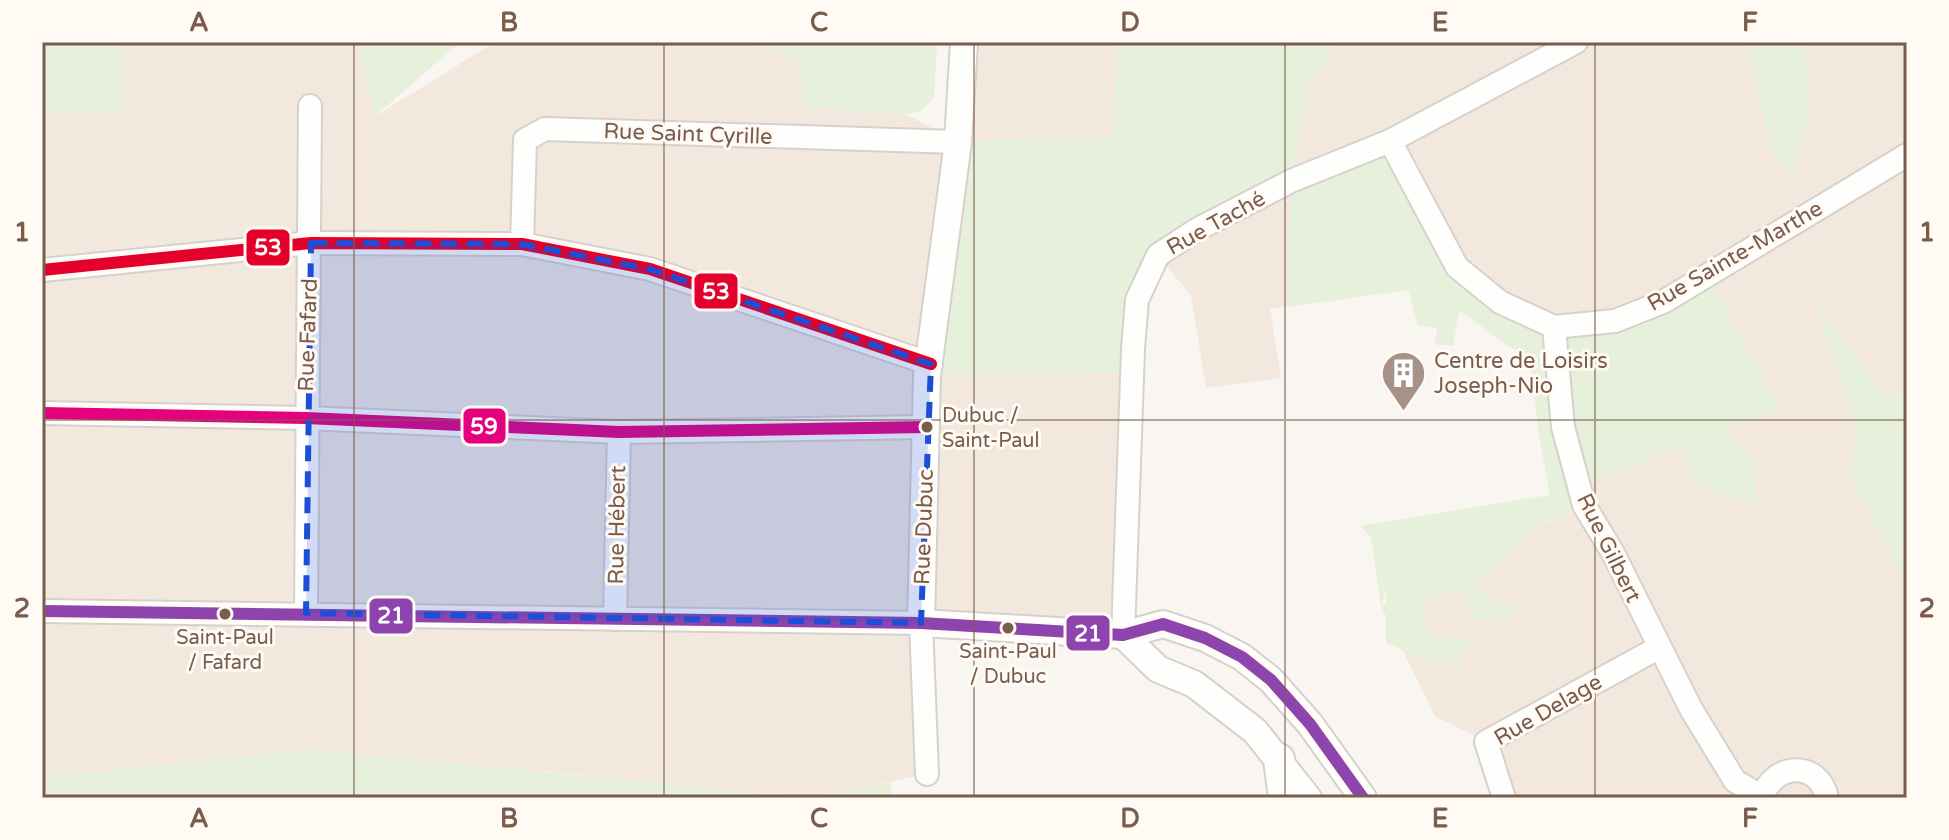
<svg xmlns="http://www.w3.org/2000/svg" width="1949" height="840" viewBox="0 0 1949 840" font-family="'Varela Round',sans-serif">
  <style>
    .residential { fill: #f2e8de }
    .green { fill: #e7f0db }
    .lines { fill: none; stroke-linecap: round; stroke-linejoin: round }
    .minor-casing { stroke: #d7d1cb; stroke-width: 26 }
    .tertiary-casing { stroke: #d7d1cb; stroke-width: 30 }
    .secondary-casing { stroke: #d9d2cb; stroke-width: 34 }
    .minor { stroke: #fefefd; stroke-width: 22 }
    .tertiary { stroke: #fefefd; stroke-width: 26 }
    .secondary { stroke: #fefefd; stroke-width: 30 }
    .bus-1-casing { stroke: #fffaf3; stroke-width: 18 }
    .bus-2-casing { stroke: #fffaf3; stroke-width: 18 }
    .bus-3-casing { stroke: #fffaf3; stroke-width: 18 }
    .bus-1 { stroke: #8e44ad; stroke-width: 12 }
    .bus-2 { stroke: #e4002b; stroke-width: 12 }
    .bus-3 { stroke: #e5007d; stroke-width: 12 }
    .marked { fill: #1d4ed8; fill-opacity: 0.2; stroke: #1d4ed8; stroke-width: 6; stroke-dasharray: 16 10; stroke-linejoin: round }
    .grid { fill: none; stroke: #7a5c4d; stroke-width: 2; stroke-opacity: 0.55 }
    .bus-dot { fill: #7a5c4d; stroke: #fffaf3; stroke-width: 3 }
    .labels { text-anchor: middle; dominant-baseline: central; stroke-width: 6; stroke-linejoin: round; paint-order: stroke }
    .bus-label { font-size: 20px; fill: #7a5c4d; stroke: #fffaf3 }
    .street-label { font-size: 22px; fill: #7a5c4d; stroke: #fffaf3 }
    .poi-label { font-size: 22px; fill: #7a5c4d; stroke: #fffaf3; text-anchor: start }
    .line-badge { stroke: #fffaf3; stroke-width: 3 }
    .badge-label { font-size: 22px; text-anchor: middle; font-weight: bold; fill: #fff }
    .neatline { fill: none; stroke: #7a5c4d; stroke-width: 3 }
    .grid-label { font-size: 26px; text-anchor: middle; font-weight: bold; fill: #7a5c4d }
  </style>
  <rect width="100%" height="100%" fill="#f9f5f0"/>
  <g class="residential">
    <polygon points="120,42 349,42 360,54 374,117 495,42 749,42 801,60 804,107 908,115 958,142 1134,372 1123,635 921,623 927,774 810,798 540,771 42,773 42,111 123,113"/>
    <polygon points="977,42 1119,42 1113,136 972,141"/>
    <polygon points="1337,42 1907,42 1907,798 1504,798 1486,742 1435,716 1381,606 1584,505 1553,327 1291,182 1288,307 1270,308 1281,378 1206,388 1191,296 1158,255 1291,181 1307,89"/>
  </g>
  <g class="green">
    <polygon points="42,42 120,42 123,113 42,111"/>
    <polygon points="349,42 460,42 374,117 360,54"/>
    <polygon points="749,42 937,42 934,98 922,110 907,115 804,107 801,60"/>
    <polygon points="1119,42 1337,42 1307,89 1291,181 1390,141 1457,267 1554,327 1615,321 1706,274 1781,409 1728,429 1752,461 1758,505 1697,486 1679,447 1580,487 1584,505 1538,527 1475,583 1494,603 1521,606 1499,622 1472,618 1458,587 1419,604 1432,636 1473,640 1458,664 1428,661 1386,643 1386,590 1381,606 1371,537 1360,526 1550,495 1539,436 1530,357 1508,346 1459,310 1453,346 1435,344 1437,328 1418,326 1408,290 1288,307 1291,182 1158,255 1137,300 1134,372 927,376 958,142 1113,136"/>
    <path d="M 1748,42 L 1800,42 L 1803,45 C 1813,89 1811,134 1791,174 L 1770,147 Z"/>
    <polygon points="1814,303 1887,398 1907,383 1907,584 1849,476 1858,430"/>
    <polygon points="308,749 810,798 891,782 890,798 42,798 42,773 90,773"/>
  </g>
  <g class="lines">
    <defs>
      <g id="minor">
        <polyline points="1390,141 1457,267 1500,302 1554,327 1563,427 1584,505 1613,553 1691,709 1735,781 1762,797"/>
        <polyline points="522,244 525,140 545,129 958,142"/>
        <polyline points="42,270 311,243 522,244 650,269 931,364"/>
        <polyline points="1554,327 1615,321 1663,302 1907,155"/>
        <polyline points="42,413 306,418 619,432 927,427"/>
        <polyline points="42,611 921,623 927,774"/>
        <polyline points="306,613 310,106"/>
        <polyline points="615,619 619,432"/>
        <polyline points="1123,635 1133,349 1137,300 1158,255 1198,229 1291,181 1390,141 1576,42"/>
        <polyline points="1504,798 1486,742 1658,648"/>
        <path d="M 1762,798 C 1772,763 1819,759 1827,798"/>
      </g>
      <g id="tertiary">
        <polyline points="964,42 958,142 927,376 921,623 1123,635 1163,624 1205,638 1242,657 1271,680 1310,724 1363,798"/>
        <polyline points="1123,635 1158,669 1194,684 1255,731 1308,798"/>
      </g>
      <polyline id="secondary" points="1279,759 1284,798"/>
    </defs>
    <use href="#minor" class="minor-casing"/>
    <use href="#tertiary" class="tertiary-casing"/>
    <use href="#secondary" class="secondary-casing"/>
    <use href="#minor" class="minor"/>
    <use href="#tertiary" class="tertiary"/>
    <use href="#secondary" class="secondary"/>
    <defs>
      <polyline id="bus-1" points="42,611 921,623 1123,635 1163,624 1205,638 1242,657 1271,680 1310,724 1363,798"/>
      <polyline id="bus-2" points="42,270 311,243 522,244 650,269 931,364"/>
      <polyline id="bus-3" points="42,413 306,418 619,432 927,427"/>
    </defs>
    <use href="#bus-1" class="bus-1-casing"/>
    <use href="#bus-2" class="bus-2-casing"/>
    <use href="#bus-3" class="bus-3-casing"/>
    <use href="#bus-1" class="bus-1"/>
    <use href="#bus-2" class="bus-2"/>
    <use href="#bus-3" class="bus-3"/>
  </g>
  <path class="marked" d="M 311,243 L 522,244 L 650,269 L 931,364 L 921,623 L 306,613 Z"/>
  <path class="grid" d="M 354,42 L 354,798M 664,42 L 664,798M 974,42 L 974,798M 1285,42 L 1285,798M 1595,42 L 1595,798M 42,420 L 1907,420"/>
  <defs>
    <symbol id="building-pin" viewBox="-11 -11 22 30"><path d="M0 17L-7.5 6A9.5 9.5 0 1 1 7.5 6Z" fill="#a69286" stroke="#fffaf3"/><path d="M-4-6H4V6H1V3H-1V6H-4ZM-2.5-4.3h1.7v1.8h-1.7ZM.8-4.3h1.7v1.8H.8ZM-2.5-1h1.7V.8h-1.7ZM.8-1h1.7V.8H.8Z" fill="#fff"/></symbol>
  </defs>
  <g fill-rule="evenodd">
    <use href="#building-pin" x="1378" y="348" width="51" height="69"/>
  </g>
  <g class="bus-dot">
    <circle cx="927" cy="427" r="7"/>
    <circle cx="225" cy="614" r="7"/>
    <circle cx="1008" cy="628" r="7"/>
  </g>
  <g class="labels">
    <g class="bus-label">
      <text x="942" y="416" text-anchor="start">Dubuc /<tspan x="942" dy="25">Saint-Paul</tspan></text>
      <text x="225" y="638">Saint-Paul<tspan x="225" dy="25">/ Fafard</tspan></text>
      <text x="1008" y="652">Saint-Paul<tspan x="1008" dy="25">/ Dubuc</tspan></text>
    </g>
    <g class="street-label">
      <text transform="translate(688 134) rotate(2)">Rue Saint Cyrille</text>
      <text transform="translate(1216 223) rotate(-29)">Rue Taché</text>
      <text transform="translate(1735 256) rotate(-30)">Rue Sainte-Marthe</text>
      <text transform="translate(308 335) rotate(-88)">Rue Fafard</text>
      <text transform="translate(617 525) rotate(-89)">Rue Hébert</text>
      <text transform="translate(924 527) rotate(-88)">Rue Dubuc</text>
      <text transform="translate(1609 548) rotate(64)">Rue Gilbert</text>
      <text transform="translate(1548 710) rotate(-30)">Rue Delage</text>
    </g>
    <g class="poi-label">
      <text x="1434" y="361">Centre de Loisirs<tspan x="1434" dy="25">Joseph-Nio</tspan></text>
    </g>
  </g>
  <g class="line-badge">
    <rect x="245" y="228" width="46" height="39" rx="8" fill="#e4002b"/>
    <rect x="693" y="272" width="46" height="38" rx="8" fill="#e4002b"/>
    <rect x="462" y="407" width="45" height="38" rx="8" fill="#e5007d"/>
    <rect x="368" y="597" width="46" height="38" rx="8" fill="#8e44ad"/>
    <rect x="1065" y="614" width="46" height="38" rx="8" fill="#8e44ad"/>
  </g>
  <g class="badge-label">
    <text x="268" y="255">53</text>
    <text x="716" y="299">53</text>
    <text x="484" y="434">59</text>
    <text x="391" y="623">21</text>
    <text x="1088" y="641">21</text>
  </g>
  <rect width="1949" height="840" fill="none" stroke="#fffaf3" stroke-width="88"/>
  <rect x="44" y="44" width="1861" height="752" class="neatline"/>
  <g class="grid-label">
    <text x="199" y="31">A</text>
    <text x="509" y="31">B</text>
    <text x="819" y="31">C</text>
    <text x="1130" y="31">D</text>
    <text x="1440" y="31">E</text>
    <text x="1750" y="31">F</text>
    <text x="22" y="241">1</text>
    <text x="1927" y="241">1</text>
    <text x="22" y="617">2</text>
    <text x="1927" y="617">2</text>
    <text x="199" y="827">A</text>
    <text x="509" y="827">B</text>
    <text x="819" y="827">C</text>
    <text x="1130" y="827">D</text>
    <text x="1440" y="827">E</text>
    <text x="1750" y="827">F</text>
  </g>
</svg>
